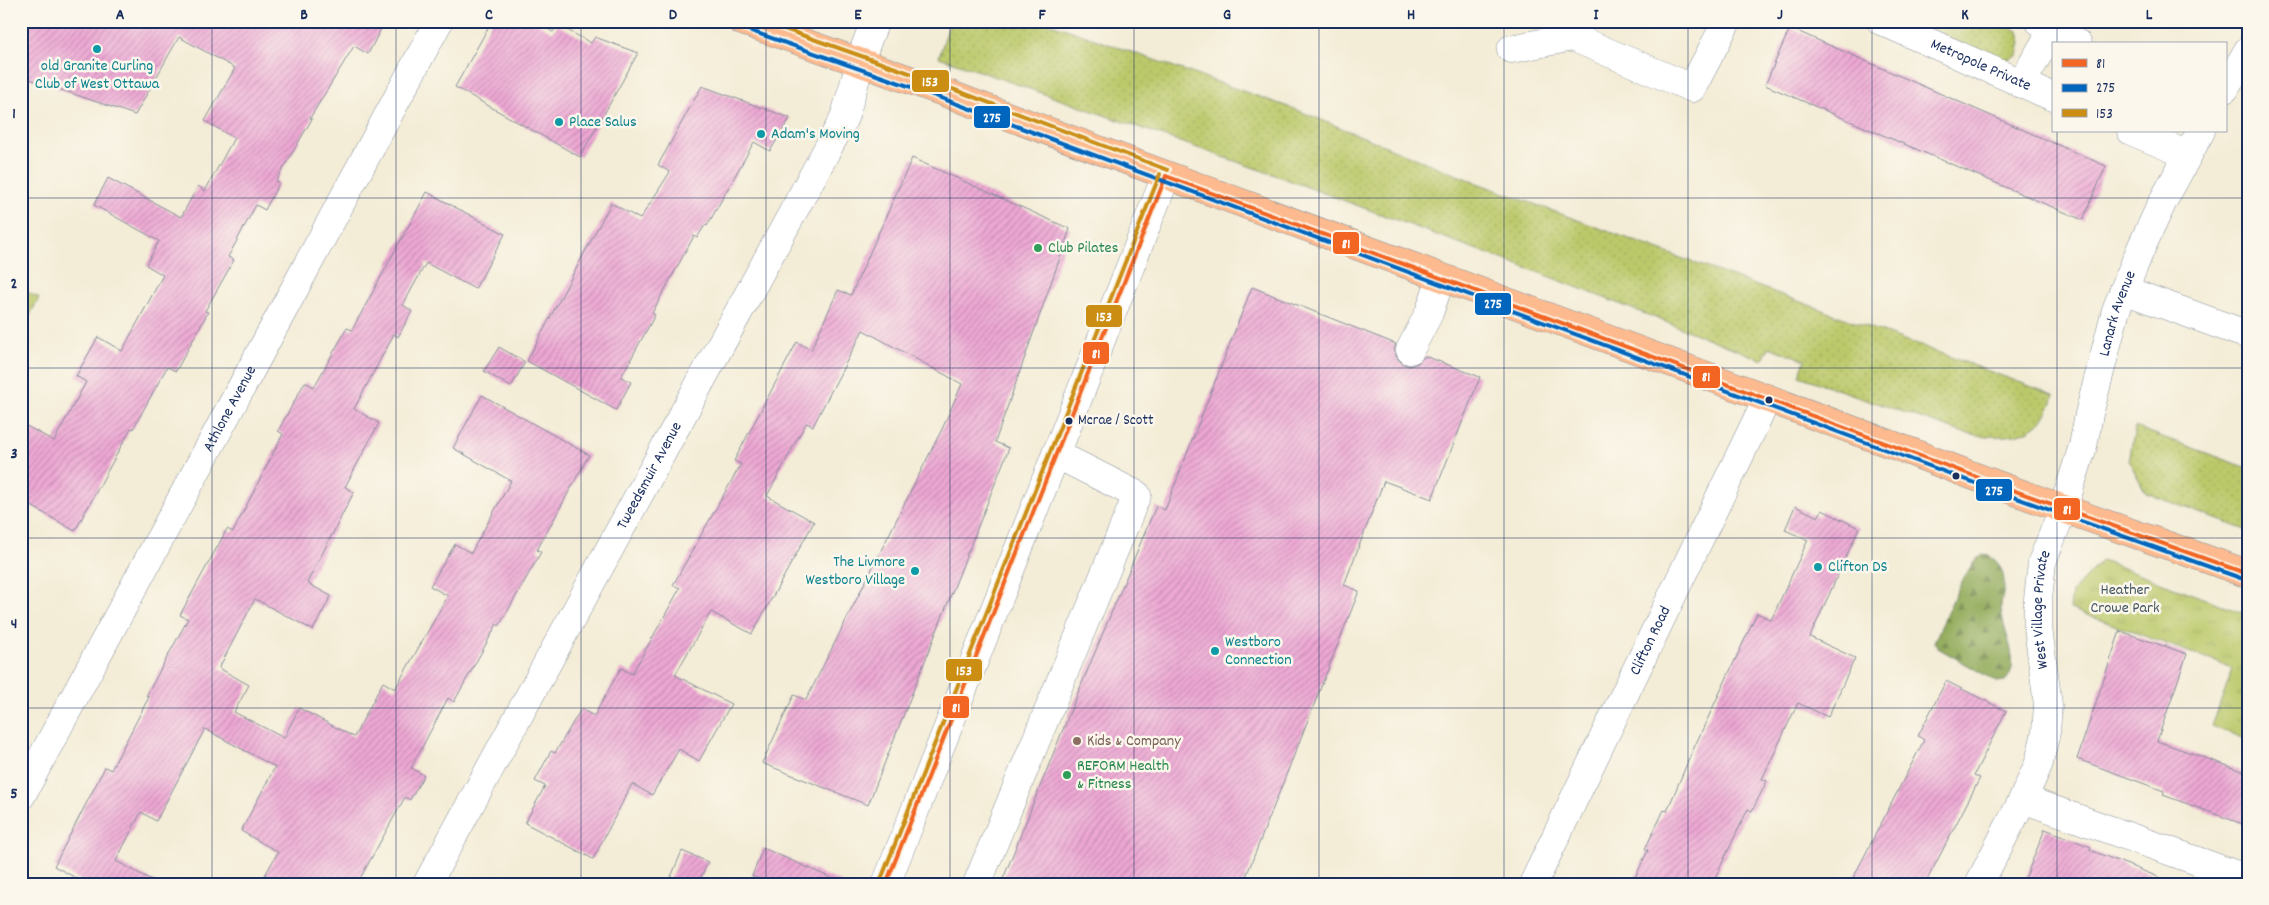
<svg xmlns="http://www.w3.org/2000/svg" width="2269" height="905" viewBox="0 0 2269 905" font-family="Dekko,sans-serif">
  <style>
    .grass { fill: url(#grass-dots); stroke: #6c7c64 }
    .forest { fill: url(#forest-firs); stroke: #586e5e }
    .park { fill: url(#park-tufts); stroke: #6c7c64 }
    .building { fill: url(#building-hatch) }
    .lines { fill: none; stroke-linecap: round; stroke-linejoin: round }
    .minor-casing { stroke: #878e9a; stroke-width: 29 }
    .major-casing { stroke: #878e9a; stroke-width: 29 }
    .minor { stroke: #fff; stroke-width: 28 }
    .major { stroke: #fcba8e; stroke-width: 28 }
    .bus-1-casing { stroke: #fbf7ec; stroke-width: 8 }
    .bus-2-casing { stroke: #fbf7ec; stroke-width: 8 }
    .bus-3-casing { stroke: #fbf7ec; stroke-width: 8 }
    .bus-1 { stroke: #f26522; stroke-width: 4 }
    .bus-2 { stroke: #0065bd; stroke-width: 4 }
    .bus-3 { stroke: #cb8e13; stroke-width: 4 }
    .grid { fill: none; stroke: #1b2f5e; stroke-width: 1; stroke-opacity: 0.55 }
    .culture-dot { fill: #0f9aa8; stroke: #fbf7ec; stroke-width: 2 }
    .leisure-dot { fill: #2e9e5b; stroke: #fbf7ec; stroke-width: 2 }
    .bus-dot { fill: #1b2f5e; stroke: #fbf7ec; stroke-width: 2 }
    .education-dot { fill: #8d6e63; stroke: #fbf7ec; stroke-width: 2 }
    .labels { text-anchor: middle; dominant-baseline: central; stroke-width: 5; stroke-linejoin: round; paint-order: stroke }
    .bus-label { font-size: 15px; fill: #1b2f5e; stroke: #fbf7ec; text-anchor: start }
    .culture-label { font-size: 16px; fill: #0d838f; stroke: #fbf7ec; text-anchor: start }
    .street-label { font-size: 16px; fill: #1b2f5e; stroke: #fbf7ec }
    .leisure-label { font-size: 16px; fill: #27864d; stroke: #fbf7ec; text-anchor: start }
    .park-label { font-size: 16px; fill: #435661; stroke: #fbf7ec }
    .education-label { font-size: 16px; fill: #785e54; stroke: #fbf7ec; text-anchor: start }
    .line-badge { stroke: #fbf7ec; stroke-width: 2 }
    .badge-label { font-size: 14px; text-anchor: middle; font-weight: bold; fill: #fff }
    .neatline { fill: none; stroke: #1b2f5e; stroke-width: 2 }
    .grid-label { font-size: 16px; text-anchor: middle; font-weight: bold; fill: #1b2f5e }
  </style>
  <defs>
    <pattern id="grass-dots" width="8" height="8" patternUnits="userSpaceOnUse" patternTransform="scale(1.25)"><rect width="8" height="8" fill="#bcc96b"/><path d="M2 2h.1M6 6h.1" fill="none" stroke="#a1ad5f" stroke-width="1.8" stroke-linecap="round"/></pattern>
    <pattern id="forest-firs" width="22" height="20" patternUnits="userSpaceOnUse" patternTransform="scale(1.25)"><rect width="22" height="20" fill="#95ad5f"/><path d="M5 1l3.5 6h-7zM16 11l3.5 6h-7z" fill="#798d52"/></pattern>
    <pattern id="park-tufts" width="24" height="20" patternUnits="userSpaceOnUse" patternTransform="scale(1.25)"><rect width="24" height="20" fill="#bcc96b"/><path d="M3 7l-1-3M5 7V3M7 7l1-3M15 17l-1-3M17 17v-4M19 17l1-3" fill="none" stroke="#a1ad5f"/></pattern>
    <pattern id="building-hatch" width="6" height="6" patternUnits="userSpaceOnUse" patternTransform="scale(1.25)"><rect width="6" height="6" fill="#eea8d4"/><path d="M-1 1l2-2M0 6l6-6M5 7l2-2" fill="none" stroke="#c089af"/></pattern>
  </defs>
  <rect width="100%" height="100%" fill="#fbf7ec"/>
  <filter id="ink" filterUnits="userSpaceOnUse"><feTurbulence type="fractalNoise" baseFrequency=".02" numOctaves="2"/><feDisplacementMap in="SourceGraphic" scale="10" xChannelSelector="R" yChannelSelector="G"/><feConvolveMatrix kernelMatrix="1 2 1 2 8 2 1 2 1" color-interpolation-filters="sRGB"/></filter>
  <filter id="wash" filterUnits="userSpaceOnUse"><feTurbulence type="fractalNoise" baseFrequency=".0096" numOctaves="4" result="noise"/><feDisplacementMap in="SourceGraphic" scale="20" xChannelSelector="R" yChannelSelector="G"/><feGaussianBlur stdDeviation="1.12" result="paint"/><feColorMatrix in="noise" values="0 0 0 0 0 0 0 0 0 0 0 0 0 0 0 0 0 1.4 0 .05"/><feComposite in="paint" operator="in"/></filter>
  <g filter="url(#wash)">
    <rect width="100%" height="100%" fill="#f3ecd6"/>
    <g class="grass">
      <path d="M 950,21 L 1043,21 L 1297,110 L 1477,183 L 2054,395 C 2042,442 2003,439 1964,433 L 1799,376 L 1805,360 L 1769,347 L 1763,360 L 1540,273 L 1280,177 L 939,57 Z"/>
      <polygon points="1909,21 2000,21 2018,31 2021,42 2018,55 2001,62"/>
      <polygon points="2135,427 2248,468 2248,531 2146,493 2129,461"/>
    </g>
    <path class="forest" d="M 1983,554 C 1995,557 2000,564 2003,575 C 2006,586 2002,596 2001,606 C 2000,629 2024,662 2005,681 L 1997,682 L 1938,648 L 1934,642 C 1944,622 1965,564 1983,554 Z"/>
    <g class="park">
      <polygon points="21,289 39,298 21,332"/>
      <polygon points="2102,560 2248,615 2248,740 2212,726 2233,668 2070,609 2072,592"/>
    </g>
    <g id="blocks">
      <g class="building">
        <polygon points="21,21 385,21 368,54 354,46 310,118 312,119 276,181 279,183 265,210 256,205 228,257 234,260 205,311 208,312 176,371 167,367 133,429 131,428 75,531 21,500 21,423 54,441 86,382 76,376 98,337 122,351 163,275 146,265 159,241 94,205 108,178 181,217 198,186 205,191 234,138 205,121 235,68 179,37 135,115 21,76"/>
        <polygon points="492,21 533,21 553,32 558,25 591,43 595,37 638,53 580,157 455,87"/>
        <polygon points="1790,28 2106,166 2083,220 1765,85"/>
        <polygon points="702,86 790,118 770,151 754,142 707,226 705,225 697,238 694,236 652,313 655,315 621,377 631,382 616,410 527,361 611,203 640,219 670,172 658,165"/>
        <polygon points="912,158 1070,229 995,442 1009,448 868,805 762,763 794,695 806,700 943,427 962,384 863,330 813,426 806,423 767,496 814,522 752,634 711,612 675,675 731,704 699,761 679,749 652,795 632,784 593,859 525,823 545,786 535,781 551,751 555,753 581,709 594,716 621,668 632,674 680,588 673,585 741,464 734,461 797,342 811,350 838,290 851,295"/>
        <polygon points="427,192 505,234 475,289 426,263 403,305 412,311 398,337 394,334 354,409 379,423 345,487 354,492 307,583 331,596 313,630 255,599 219,668 249,685 234,712 284,738 299,708 354,737 383,682 395,689 448,596 430,586 455,544 471,553 511,481 453,448 482,395 589,455 537,550 541,552 536,561 499,626 497,624 454,702 448,698 411,768 424,775 410,800 405,797 357,884 260,884 278,852 241,831 275,767 205,729 156,821 141,812 116,861 159,884 87,884 54,866 105,767 111,770 149,697 146,696 188,619 180,615 227,529 233,532 283,434 278,431 305,382 314,387 347,328 352,330"/>
        <polygon points="1252,287 1396,344 1394,351 1397,358 1403,364 1410,366 1418,363 1425,356 1480,377 1432,499 1384,481 1344,585 1359,591 1243,884 1001,884 1070,712 1156,506 1165,510"/>
        <polygon points="499,347 525,362 511,387 484,371"/>
        <polygon points="1795,506 1818,517 1822,510 1859,528 1810,637 1855,658 1828,717 1798,703 1762,779 1767,781 1752,811 1748,809 1712,884 1632,884 1648,850 1645,849 1664,810 1667,811 1692,752 1757,613 1771,620 1808,540 1785,530"/>
        <polygon points="2120,631 2187,654 2157,741 2248,773 2248,826 2163,795 2164,791 2077,759"/>
        <polygon points="1946,681 2006,711 1974,775 1980,778 1925,884 1850,884 1924,740 1918,736"/>
        <polygon points="2045,829 2091,847 2090,850 2171,882 2171,884 2023,884"/>
        <polygon points="763,848 845,884 771,884 752,876"/>
        <polygon points="682,851 708,862 698,884 668,884"/>
      </g>
    </g>
  </g>
  <g filter="url(#ink)">
    <use href="#blocks" fill-opacity="0" stroke="#878e9a" stroke-width="1"/>
    <g class="lines">
      <defs>
        <g id="minor">
          <path id="s1" d="M 1881,21 L 2053,97"/>
          <polyline points="2039,21 2078,44"/>
          <polyline points="1511,49 1572,37 1692,88 1727,21"/>
          <polyline points="2021,84 2053,29"/>
          <polyline points="2225,89 2248,50"/>
          <polyline points="2131,131 2188,155"/>
          <polyline points="2124,290 2248,335"/>
          <polyline points="1410,350 1429,313 1441,278"/>
          <path id="s2" d="M 21,796 L 439,21"/>
          <polyline points="2023,799 2248,879"/>
          <path id="s3" d="M 427,884 L 841,124 L 845,115 L 865,47 L 875,21"/>
          <polyline points="886,884 1166,176"/>
          <polyline points="977,884 1137,495 1056,454"/>
          <path id="s4" d="M 1533,884 L 1767,399"/>
          <path id="s5" d="M 1979,884 L 2023,799 L 2039,763 L 2046,732 L 2048,705 L 2038,628 L 2038,599 L 2042,562 L 2063,509 L 2083,446 L 2089,414 L 2116,310 L 2141,248 L 2163,201 L 2201,131"/>
        </g>
        <path id="major" d="M 742,21 L 916,82 L 1909,451 C 2020,496 2135,533 2248,574"/>
      </defs>
      <use href="#minor" class="minor-casing"/>
      <use href="#major" class="major-casing"/>
      <use href="#minor" class="minor"/>
      <use href="#major" class="major"/>
      <defs>
        <g id="bus-1">
          <polyline points="1166,176 1993,483 2248,574"/>
          <polyline points="886,884 1166,176"/>
        </g>
        <polyline id="bus-2" points="740,27 914,88 1991,489 2246,580"/>
        <g id="bus-3">
          <polyline points="762,21 918,76 1168,170"/>
          <polyline points="880,882 1160,174"/>
        </g>
      </defs>
      <use href="#bus-1" class="bus-1-casing"/>
      <use href="#bus-2" class="bus-2-casing"/>
      <use href="#bus-3" class="bus-3-casing"/>
      <use href="#bus-1" class="bus-1"/>
      <use href="#bus-2" class="bus-2"/>
      <use href="#bus-3" class="bus-3"/>
    </g>
  </g>
  <path class="grid" d="M 212,21 L 212,884M 396,21 L 396,884M 581,21 L 581,884M 766,21 L 766,884M 950,21 L 950,884M 1134,21 L 1134,884M 1319,21 L 1319,884M 1504,21 L 1504,884M 1688,21 L 1688,884M 1872,21 L 1872,884M 2057,21 L 2057,44M 2057,131 L 2057,884M 21,198 L 2248,198M 21,368 L 2248,368M 21,538 L 2248,538M 21,708 L 2248,708"/>
  <g class="culture-dot">
    <circle cx="97" cy="49" r="5"/>
    <circle cx="559" cy="122" r="5"/>
    <circle cx="761" cy="134" r="5"/>
    <circle cx="1818" cy="567" r="5"/>
    <circle cx="915" cy="571" r="5"/>
    <circle cx="1215" cy="651" r="5"/>
  </g>
  <g class="leisure-dot">
    <circle cx="1038" cy="248" r="5"/>
    <circle cx="1067" cy="775" r="5"/>
  </g>
  <g class="bus-dot">
    <circle cx="1769" cy="400" r="4.5"/>
    <circle cx="1069" cy="421" r="4.5"/>
    <circle cx="1956" cy="476" r="4.5"/>
  </g>
  <circle class="education-dot" cx="1077" cy="741" r="5"/>
  <g class="labels">
    <g class="bus-label">
      <text x="1078" y="421">Mcrae / Scott</text>
    </g>
    <g class="culture-label">
      <text x="97" y="66" text-anchor="middle">old Granite Curling<tspan x="97" dy="18">Club of West Ottawa</tspan></text>
      <text x="569" y="122">Place Salus</text>
      <text x="771" y="134">Adam's Moving</text>
      <text x="905" y="562" text-anchor="end">The Livmore<tspan x="905" dy="18">Westboro Village</tspan></text>
      <text x="1828" y="567">Clifton DS</text>
      <text x="1225" y="642">Westboro<tspan x="1225" dy="18">Connection</tspan></text>
    </g>
    <g class="street-label">
      <text stroke="none"><textPath href="#s1" startOffset="109">Metropole Private</textPath></text>
      <text stroke="none"><textPath href="#s5" startOffset="598">Lanark Avenue</textPath></text>
      <text stroke="none"><textPath href="#s2" startOffset="440">Athlone Avenue</textPath></text>
      <text stroke="none"><textPath href="#s3" startOffset="465">Tweedsmuir Avenue</textPath></text>
      <text stroke="none"><textPath href="#s5" startOffset="290">West Village Private</textPath></text>
      <text stroke="none"><textPath href="#s4" startOffset="270">Clifton Road</textPath></text>
    </g>
    <g class="leisure-label">
      <text x="1048" y="248">Club Pilates</text>
      <text x="1077" y="766">REFORM Health<tspan x="1077" dy="18">&amp; Fitness</tspan></text>
    </g>
    <g class="park-label">
      <text x="2125" y="590">Heather<tspan x="2125" dy="18">Crowe Park</tspan></text>
    </g>
    <g class="education-label">
      <text x="1087" y="741">Kids &amp; Company</text>
    </g>
  </g>
  <g class="line-badge">
    <rect x="911" y="69" width="39" height="24" rx="5" fill="#cb8e13"/>
    <rect x="973" y="105" width="38" height="24" rx="5" fill="#0065bd"/>
    <rect x="1332" y="231" width="28" height="24" rx="5" fill="#f26522"/>
    <rect x="1474" y="292" width="38" height="24" rx="5" fill="#0065bd"/>
    <rect x="1085" y="304" width="38" height="24" rx="5" fill="#cb8e13"/>
    <rect x="1082" y="341" width="28" height="24" rx="5" fill="#f26522"/>
    <rect x="1692" y="365" width="29" height="24" rx="5" fill="#f26522"/>
    <rect x="1975" y="478" width="38" height="24" rx="5" fill="#0065bd"/>
    <rect x="2053" y="497" width="28" height="24" rx="5" fill="#f26522"/>
    <rect x="945" y="658" width="38" height="24" rx="5" fill="#cb8e13"/>
    <rect x="942" y="695" width="28" height="24" rx="5" fill="#f26522"/>
  </g>
  <g class="badge-label">
    <text x="930" y="86">153</text>
    <text x="992" y="122">275</text>
    <text x="1346" y="248">81</text>
    <text x="1493" y="308">275</text>
    <text x="1104" y="321">153</text>
    <text x="1096" y="358">81</text>
    <text x="1706" y="381">81</text>
    <text x="1994" y="495">275</text>
    <text x="2067" y="514">81</text>
    <text x="964" y="675">153</text>
    <text x="956" y="712">81</text>
  </g>
  <rect width="2269" height="905" fill="none" stroke="#fbf7ec" stroke-width="55"/>
  <rect x="2052" y="42" width="175" height="90" fill="#fbf7ec" stroke="#a1a7b3"/>
  <rect x="2062" y="59" width="25" height="8" fill="#f26522" stroke="#a1a7b3"/>
  <text x="2096" y="68" font-size="15" fill="#1b2f5e">81</text>
  <rect x="2062" y="84" width="25" height="8" fill="#0065bd" stroke="#a1a7b3"/>
  <text x="2096" y="92" font-size="15" fill="#1b2f5e">275</text>
  <rect x="2062" y="109" width="25" height="8" fill="#cb8e13" stroke="#a1a7b3"/>
  <text x="2096" y="118" font-size="15" fill="#1b2f5e">153</text>
  <rect x="28" y="28" width="2214" height="850" class="neatline"/>
  <g class="grid-label">
    <text x="120" y="19">A</text>
    <text x="304" y="19">B</text>
    <text x="489" y="19">C</text>
    <text x="673" y="19">D</text>
    <text x="858" y="19">E</text>
    <text x="1042" y="19">F</text>
    <text x="1227" y="19">G</text>
    <text x="1411" y="19">H</text>
    <text x="1596" y="19">I</text>
    <text x="1780" y="19">J</text>
    <text x="1965" y="19">K</text>
    <text x="2149" y="19">L</text>
    <text x="14" y="118">1</text>
    <text x="14" y="288">2</text>
    <text x="14" y="458">3</text>
    <text x="14" y="628">4</text>
    <text x="14" y="798">5</text>
  </g>
</svg>
